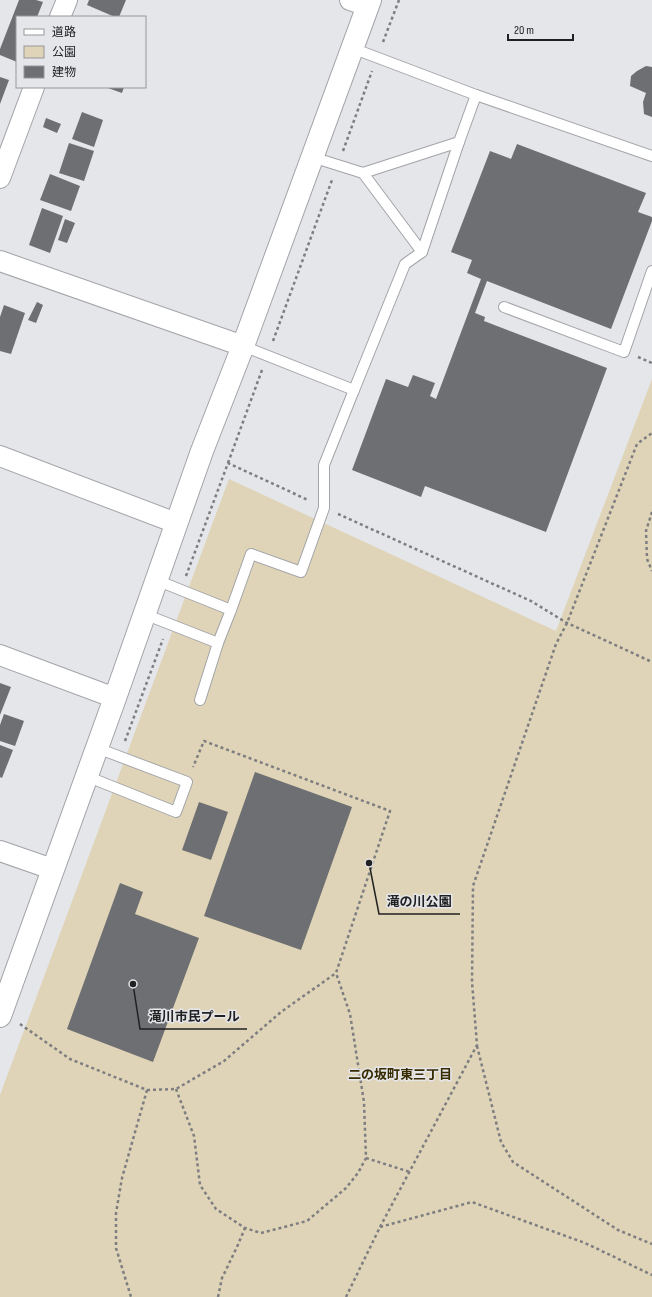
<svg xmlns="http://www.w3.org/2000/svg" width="652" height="1297" viewBox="0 0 652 1297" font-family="'Sofia Sans Condensed','Noto Sans JP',sans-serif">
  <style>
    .green { fill: #dfd4b7 }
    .building { fill: #6e6f72 }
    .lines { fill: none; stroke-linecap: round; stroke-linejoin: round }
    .lane-casing { stroke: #a3a4a8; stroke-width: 12 }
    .street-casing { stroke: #a3a4a8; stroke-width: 22 }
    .secondary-casing { stroke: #a3a4a8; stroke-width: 24 }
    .path { stroke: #7e7e81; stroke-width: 2.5; stroke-dasharray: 3 3; stroke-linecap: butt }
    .lane { stroke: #fff; stroke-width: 10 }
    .street { stroke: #fff; stroke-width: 20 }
    .secondary { stroke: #fff; stroke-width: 22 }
    .labels { text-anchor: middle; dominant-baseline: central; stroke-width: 3; stroke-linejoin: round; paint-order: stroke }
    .neighbourhood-label { font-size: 13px; font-weight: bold; fill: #382b00; stroke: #e5e6ea }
    .leader { fill: none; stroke: #212122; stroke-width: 1.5 }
    .callout-dot { fill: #212122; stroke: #e5e6ea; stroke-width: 1.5 }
    .callout-label { font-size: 13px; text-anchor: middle; font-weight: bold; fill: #212122; stroke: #e5e6ea; stroke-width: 3; stroke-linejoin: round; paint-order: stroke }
  </style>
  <rect width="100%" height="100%" fill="#e5e6ea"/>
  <polygon class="green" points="652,379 652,1297 0,1297 0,1095 229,479 556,631"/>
  <g class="building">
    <polygon points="19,0 36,0 43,2 37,17 17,17 17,62 0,55 0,49"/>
    <polygon points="89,0 126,0 119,17 115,17 87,5"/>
    <polygon points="646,66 652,67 652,117 644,114 643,102 646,93 630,86 631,76 637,71"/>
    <polygon points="0,77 9,80 0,104"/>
    <polygon points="105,87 124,87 122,93"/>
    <polygon points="82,112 103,120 94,147 72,139"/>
    <polygon points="46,118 61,124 57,133 43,127"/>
    <polygon points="69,143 94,151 84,181 59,173"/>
    <polygon points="517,144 646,193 638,212 652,217 652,221 611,329 487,281 475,313 485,317 484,321 607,368 546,532 425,486 421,497 352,470 386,379 408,387 413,375 435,383 430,396 436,399 481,279 467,273 472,260 451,252 490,151 511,159"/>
    <polygon points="50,174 80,186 71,211 40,200"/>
    <polygon points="42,208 63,216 50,253 29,245"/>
    <polygon points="65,219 75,223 67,243 58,240"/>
    <polygon points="37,302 43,305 36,323 28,320"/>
    <polygon points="4,305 25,313 11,354 0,351 0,317"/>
    <polygon points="0,683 11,687 0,715"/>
    <polygon points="4,714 24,721 15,746 0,741 0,725"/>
    <polygon points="0,745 13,750 2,778 0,777"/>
    <polygon points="255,772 352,807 301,950 204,916"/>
    <polygon points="199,802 228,812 211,860 182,850"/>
    <polygon points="120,883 143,892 135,914 199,938 153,1062 67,1029"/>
  </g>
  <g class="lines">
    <defs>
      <g id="lane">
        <polyline points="352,48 476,95"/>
        <polyline points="312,157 363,173 459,142"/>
        <polyline points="363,173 422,252"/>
        <polyline points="504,307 624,352 652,271"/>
        <polyline points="243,346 354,390 405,264 422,252 459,142 476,95 652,156"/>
        <polyline points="231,610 251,554 301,572 324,508 324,465 354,390"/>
        <polyline points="144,614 218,643 231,610 156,580"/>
        <polyline points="200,700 218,643"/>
        <polyline points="86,776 176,812 187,782 97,748"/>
      </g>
      <g id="street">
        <polyline points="350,0 368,6"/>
        <polyline points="60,17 67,0"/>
        <polyline points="0,178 34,87"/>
        <polyline points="0,261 243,346"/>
        <polyline points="0,456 176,523"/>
        <polyline points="0,655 115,698"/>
        <polyline points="0,851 52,869"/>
      </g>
      <polyline id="secondary" points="0,1016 115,698 202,451 243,346 370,0"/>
    </defs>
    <use href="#lane" class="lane-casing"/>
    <use href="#street" class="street-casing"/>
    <use href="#secondary" class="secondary-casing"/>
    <g class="path">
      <polyline points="383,42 399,0"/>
      <polyline points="343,151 372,71"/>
      <polyline points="273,341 332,180"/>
      <polyline points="638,357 652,363"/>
      <polyline points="228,463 262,370"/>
      <polyline points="652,512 646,531 647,559 652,571"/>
      <polyline points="338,514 531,601 567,623 652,662"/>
      <polyline points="186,576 228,463 308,500"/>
      <polyline points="125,741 163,639"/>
      <polyline points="20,1024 70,1059 147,1090 122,1178 116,1213 116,1248 131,1297"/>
      <polyline points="477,1046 501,1142 513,1162 618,1230 652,1244"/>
      <polyline points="176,1089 194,1136 200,1185 216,1209 245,1228 261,1233 307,1221 346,1188 358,1173 366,1158 364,1102 350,1014 336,973"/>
      <polyline points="147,1090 176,1089 224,1061 281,1012 336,973 390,811 204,741 193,767"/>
      <polyline points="366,1158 410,1172"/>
      <polyline points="380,1227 477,1045 472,982 473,886 556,644 567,623 637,444 652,433"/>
      <polyline points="218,1297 222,1278 237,1247 245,1228"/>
      <polyline points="346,1297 380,1227 472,1202 585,1243 652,1275"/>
    </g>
    <use href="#lane" class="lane"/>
    <use href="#street" class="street"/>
    <use href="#secondary" class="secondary"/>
  </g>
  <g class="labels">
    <g class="neighbourhood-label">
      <text x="400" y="1075">二の坂町東三丁目</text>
    </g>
  </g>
  <path class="leader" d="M369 863L379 914H460M133 984L140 1029H247"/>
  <g class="callout-dot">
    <circle cx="369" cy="863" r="4"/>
    <circle cx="133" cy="984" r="4"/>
  </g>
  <g class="callout-label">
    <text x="419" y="906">滝の川公園</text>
    <text x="194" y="1021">滝川市民プール</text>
  </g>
  <rect x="16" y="16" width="130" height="72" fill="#e5e6ea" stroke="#97979a"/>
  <rect x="24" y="29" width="20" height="6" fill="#ffffff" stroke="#97979a"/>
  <text x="52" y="36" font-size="12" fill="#212122">道路</text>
  <rect x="24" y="46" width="20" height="12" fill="#dfd4b7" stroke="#97979a"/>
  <text x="52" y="56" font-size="12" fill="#212122">公園</text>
  <rect x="24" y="66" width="20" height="12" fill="#6e6f72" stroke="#97979a"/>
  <text x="52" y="76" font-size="12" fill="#212122">建物</text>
  <path d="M508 34v6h65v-6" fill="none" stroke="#212122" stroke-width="2"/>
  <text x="514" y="34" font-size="12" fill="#212122" stroke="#e5e6ea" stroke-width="3" paint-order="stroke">20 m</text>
</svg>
